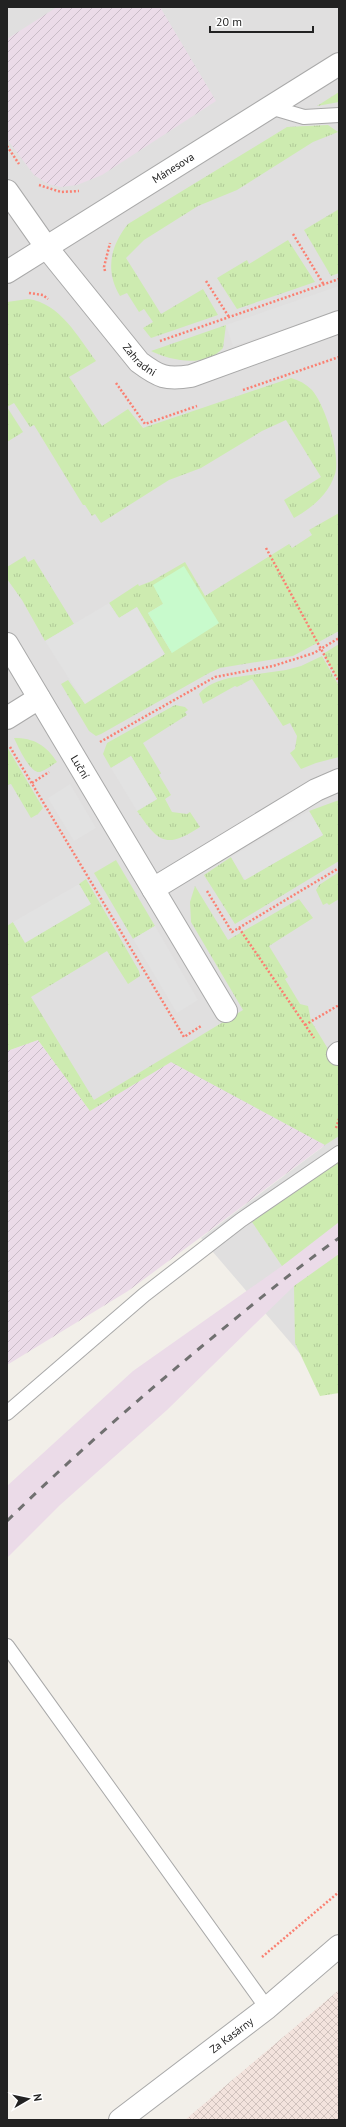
<svg xmlns="http://www.w3.org/2000/svg" width="346" height="2127" viewBox="0 0 346 2127" font-family="'PT Sans',sans-serif">
  <style>
    .residential { fill: #e0dfdf }
    .industrial { fill: url(#industrial-furrows) }
    .military { fill: url(#military-cross-hatch) }
    .railway { fill: #ebdbe8 }
    .grass { fill: url(#grass-tufts); fill-rule: evenodd }
    .park { fill: #c8facc }
    .parking { fill: #e2e2e2 }
    .lines { fill: none; stroke-linecap: round; stroke-linejoin: round }
    .lane-casing { stroke: #a9a9a9; stroke-width: 16 }
    .street-casing { stroke: #a9a9a9; stroke-width: 24 }
    .path { stroke: #fa8072; stroke-width: 2.5; stroke-dasharray: 2 2; stroke-linecap: butt }
    .lane { stroke: #fff; stroke-width: 14 }
    .street { stroke: #fff; stroke-width: 22 }
    .rail { stroke: #707070; stroke-width: 3; stroke-dasharray: 8 8; stroke-linecap: butt }
    .labels { text-anchor: middle; dominant-baseline: central; stroke-width: 3; stroke-linejoin: round; paint-order: stroke }
    .street-label { font-size: 11px; fill: #222; stroke: #fff }
  </style>
  <defs>
    <pattern id="industrial-furrows" width="10" height="10" patternUnits="userSpaceOnUse"><rect width="10" height="10" fill="#ebdbe8"/><path d="M-1 1l2-2M0 10L10 0M9 11l2-2" fill="none" stroke="#c9bcc7"/></pattern>
    <pattern id="military-cross-hatch" width="8" height="8" patternUnits="userSpaceOnUse"><rect width="8" height="8" fill="#f3e3dd"/><path d="M0 0l8 8M0 8l8-8" fill="none" stroke="#d0c2bd"/></pattern>
    <pattern id="grass-tufts" width="24" height="20" patternUnits="userSpaceOnUse"><rect width="24" height="20" fill="#cdebb0"/><path d="M3 7l-1-3M5 7V3M7 7l1-3M15 17l-1-3M17 17v-4M19 17l1-3" fill="none" stroke="#b0c997"/></pattern>
  </defs>
  <rect width="100%" height="100%" fill="#f2efe9"/>
  <polygon class="residential" points="7,7 339,7 339,1366 314,1370 201,1238 324,1146 90,1111 38,1040 7,1051"/>
  <g class="industrial">
    <polygon points="57,7 160,7 216,101 102,175 77,185 61,187 48,184 34,175 7,139 7,39"/>
    <polygon points="38,1040 90,1110 171,1062 325,1145 128,1291 7,1365 7,1051"/>
  </g>
  <polygon class="military" points="339,1990 339,2120 185,2120"/>
  <polygon class="railway" points="339,1222 339,1254 294,1286 167,1410 60,1505 7,1558 7,1486 133,1371 282,1266"/>
  <g class="grass">
    <polygon points="339,92 339,102 317,106"/>
    <path d="M 328,125 L 338,132 L 313,142 L 237,190 L 198,206 L 144,240 L 126,258 L 161,314 L 203,289 L 218,315 L 151,338 L 143,328 L 153,322 L 144,309 L 139,312 L 127,293 L 120,296 C 105,271 110,246 128,224 L 287,127 Z"/>
    <polygon points="339,209 339,273 331,276 304,230"/>
    <polygon points="288,240 315,282 237,309 217,278 247,260 249,264"/>
    <path d="M 28,299 C 60,303 78,337 96,361 L 69,377 L 102,426 L 128,409 L 143,428 L 291,378 C 299,380 306,384 312,390 C 325,405 341,455 335,474 C 328,495 313,507 294,518 L 284,500 L 321,477 L 286,420 L 262,431 L 201,468 L 169,480 L 101,523 L 95,514 L 92,516 L 85,505 L 83,505 L 34,425 L 30,427 L 14,403 L 7,407 L 7,302 Z"/>
    <path d="M 226,325 L 223,348 C 205,368 172,361 151,351 Z"/>
    <polygon points="7,407 23,432 7,442"/>
    <path d="M 339,513 L 339,631 L 293,656 L 220,668 L 209,673 L 101,734 L 96,736 L 89,731 L 61,684 L 68,680 L 85,704 L 137,607 L 119,618 L 109,603 L 138,584 L 139,586 L 152,581 L 185,562 L 205,596 L 289,544 L 292,548 L 312,535 L 309,530 ZM 163,604 L 172,653 L 148,613 Z"/>
    <polygon points="25,556 28,562 34,559 74,624 45,641 22,600 7,579 7,567"/>
    <polygon points="339,644 339,681 323,654"/>
    <path d="M 322,656 L 339,686 L 339,757 L 316,763 L 301,769 L 290,753 L 295,749 L 297,736 L 290,723 L 283,726 L 252,679 L 237,687 L 235,686 L 203,704 L 199,694 C 206,685 218,681 229,678 L 286,670 L 301,666 Z"/>
    <path d="M 175,705 L 185,707 L 188,710 L 185,712 L 187,715 L 143,743 L 161,773 L 159,775 L 171,795 L 165,799 L 172,812 L 187,814 L 190,812 L 200,827 C 166,849 159,843 137,811 L 157,799 L 131,756 L 111,768 L 103,754 L 107,743 Z"/>
    <path d="M 14,738 C 34,738 46,745 57,762 C 52,765 46,770 40,772 C 30,774 18,746 14,738 Z"/>
    <polygon points="7,747 43,808 38,814 31,818 11,784 7,785"/>
    <polygon points="339,800 339,861 235,924 204,875 231,857 244,880 323,835 309,811"/>
    <polygon points="116,860 155,926 133,939 94,873"/>
    <polygon points="339,872 339,899 329,905 327,903 323,905 316,890 319,885"/>
    <polygon points="86,879 139,971 140,976 128,984 107,951 31,997 94,1100 243,1010 191,922 190,902 195,886 228,940 299,899 313,918 269,946 288,977 285,979 300,1004 308,1006 311,1021 339,1067 339,1136 325,1145 171,1062 90,1111 38,1040 7,1051 7,926 13,922 25,942 90,904 79,884"/>
    <polygon points="339,1162 339,1222 282,1266 252,1222"/>
    <polygon points="339,1254 339,1393 320,1396 295,1343 294,1286"/>
  </g>
  <polygon class="park" points="184,566 219,623 172,653 148,613 163,604 153,585"/>
  <g class="parking">
    <polygon points="339,286 339,310 233,346 226,325"/>
    <polygon points="109,603 119,618 137,607 165,654 85,704 45,641"/>
    <polygon points="131,756 157,799 137,811 111,768"/>
    <polygon points="70,784 96,828 74,841 48,798"/>
    <polygon points="309,811 323,835 245,880 231,857"/>
    <polygon points="79,884 91,904 25,943 13,922"/>
    <polygon points="155,926 198,1000 177,1013 133,939"/>
  </g>
  <g class="lines">
    <defs>
      <g id="lane">
        <polyline points="270,107 304,117 339,115"/>
        <polyline points="7,1413 144,1295 241,1220 339,1153"/>
        <polyline points="7,1646 267,2008"/>
      </g>
      <g id="street">
        <path id="s1" d="M 7,191 L 47,248 L 139,362 C 159,377 166,380 191,376 L 339,322"/>
        <path id="s2" d="M 7,272 L 339,64"/>
        <path id="s3" d="M 7,644 L 153,889 L 316,790 L 339,780"/>
        <polyline points="7,718 39,698"/>
        <polyline points="153,889 226,1011"/>
        <polyline points="338,1054 339,1053"/>
        <path id="s4" d="M 120,2120 L 267,2008 L 339,1946"/>
      </g>
    </defs>
    <use href="#lane" class="lane-casing"/>
    <use href="#street" class="street-casing"/>
    <g class="path">
      <polyline points="7,146 19,164"/>
      <polyline points="39,185 61,192 79,191"/>
      <polyline points="293,234 324,285"/>
      <polyline points="105,271 104,267 110,243"/>
      <polyline points="206,281 229,317"/>
      <polyline points="29,293 43,295 48,299"/>
      <polyline points="160,341 339,279"/>
      <polyline points="116,383 145,424 197,406"/>
      <polyline points="243,390 339,357"/>
      <polyline points="266,548 339,682"/>
      <polyline points="100,742 215,677 273,666 314,653 339,638"/>
      <polyline points="10,747 184,1037 201,1026"/>
      <polyline points="32,783 49,772"/>
      <polyline points="207,891 232,932 339,868"/>
      <polyline points="239,928 314,1038"/>
      <polyline points="305,1025 339,1005"/>
      <polyline points="336,1128 339,1119"/>
      <polyline points="262,1957 339,1892"/>
    </g>
    <use href="#lane" class="lane"/>
    <use href="#street" class="street"/>
    <path class="rail" d="M 7,1521 C 69,1460 134,1403 201,1347 C 246,1310 291,1272 339,1238"/>
  </g>
  <g class="labels">
    <g class="street-label">
      <text stroke="none"><textPath href="#s2" startOffset="196">Mánesova</textPath></text>
      <text stroke="none"><textPath href="#s1" startOffset="215">Zahradní</textPath></text>
      <text stroke="none"><textPath href="#s3" startOffset="143">Luční</textPath></text>
      <text stroke="none"><textPath href="#s4" startOffset="140">Za Kasárny</textPath></text>
    </g>
  </g>
  <rect width="346" height="2127" fill="none" stroke="#222222" stroke-width="16"/>
  <g transform="translate(28 2099) rotate(81)" stroke="#ffffff" stroke-width="3" paint-order="stroke">
  <path d="M0-3L7 15L0 10L-7 15Z" fill="#222222"/>
  <text y="-6" font-size="11" font-weight="bold" text-anchor="middle" fill="#222222">N</text>
  </g>
  <path d="M210 26v6h103v-6" fill="none" stroke="#222222" stroke-width="2"/>
  <text x="216" y="26" font-size="12" fill="#222222" stroke="#ffffff" stroke-width="3" paint-order="stroke">20 m</text>
</svg>
